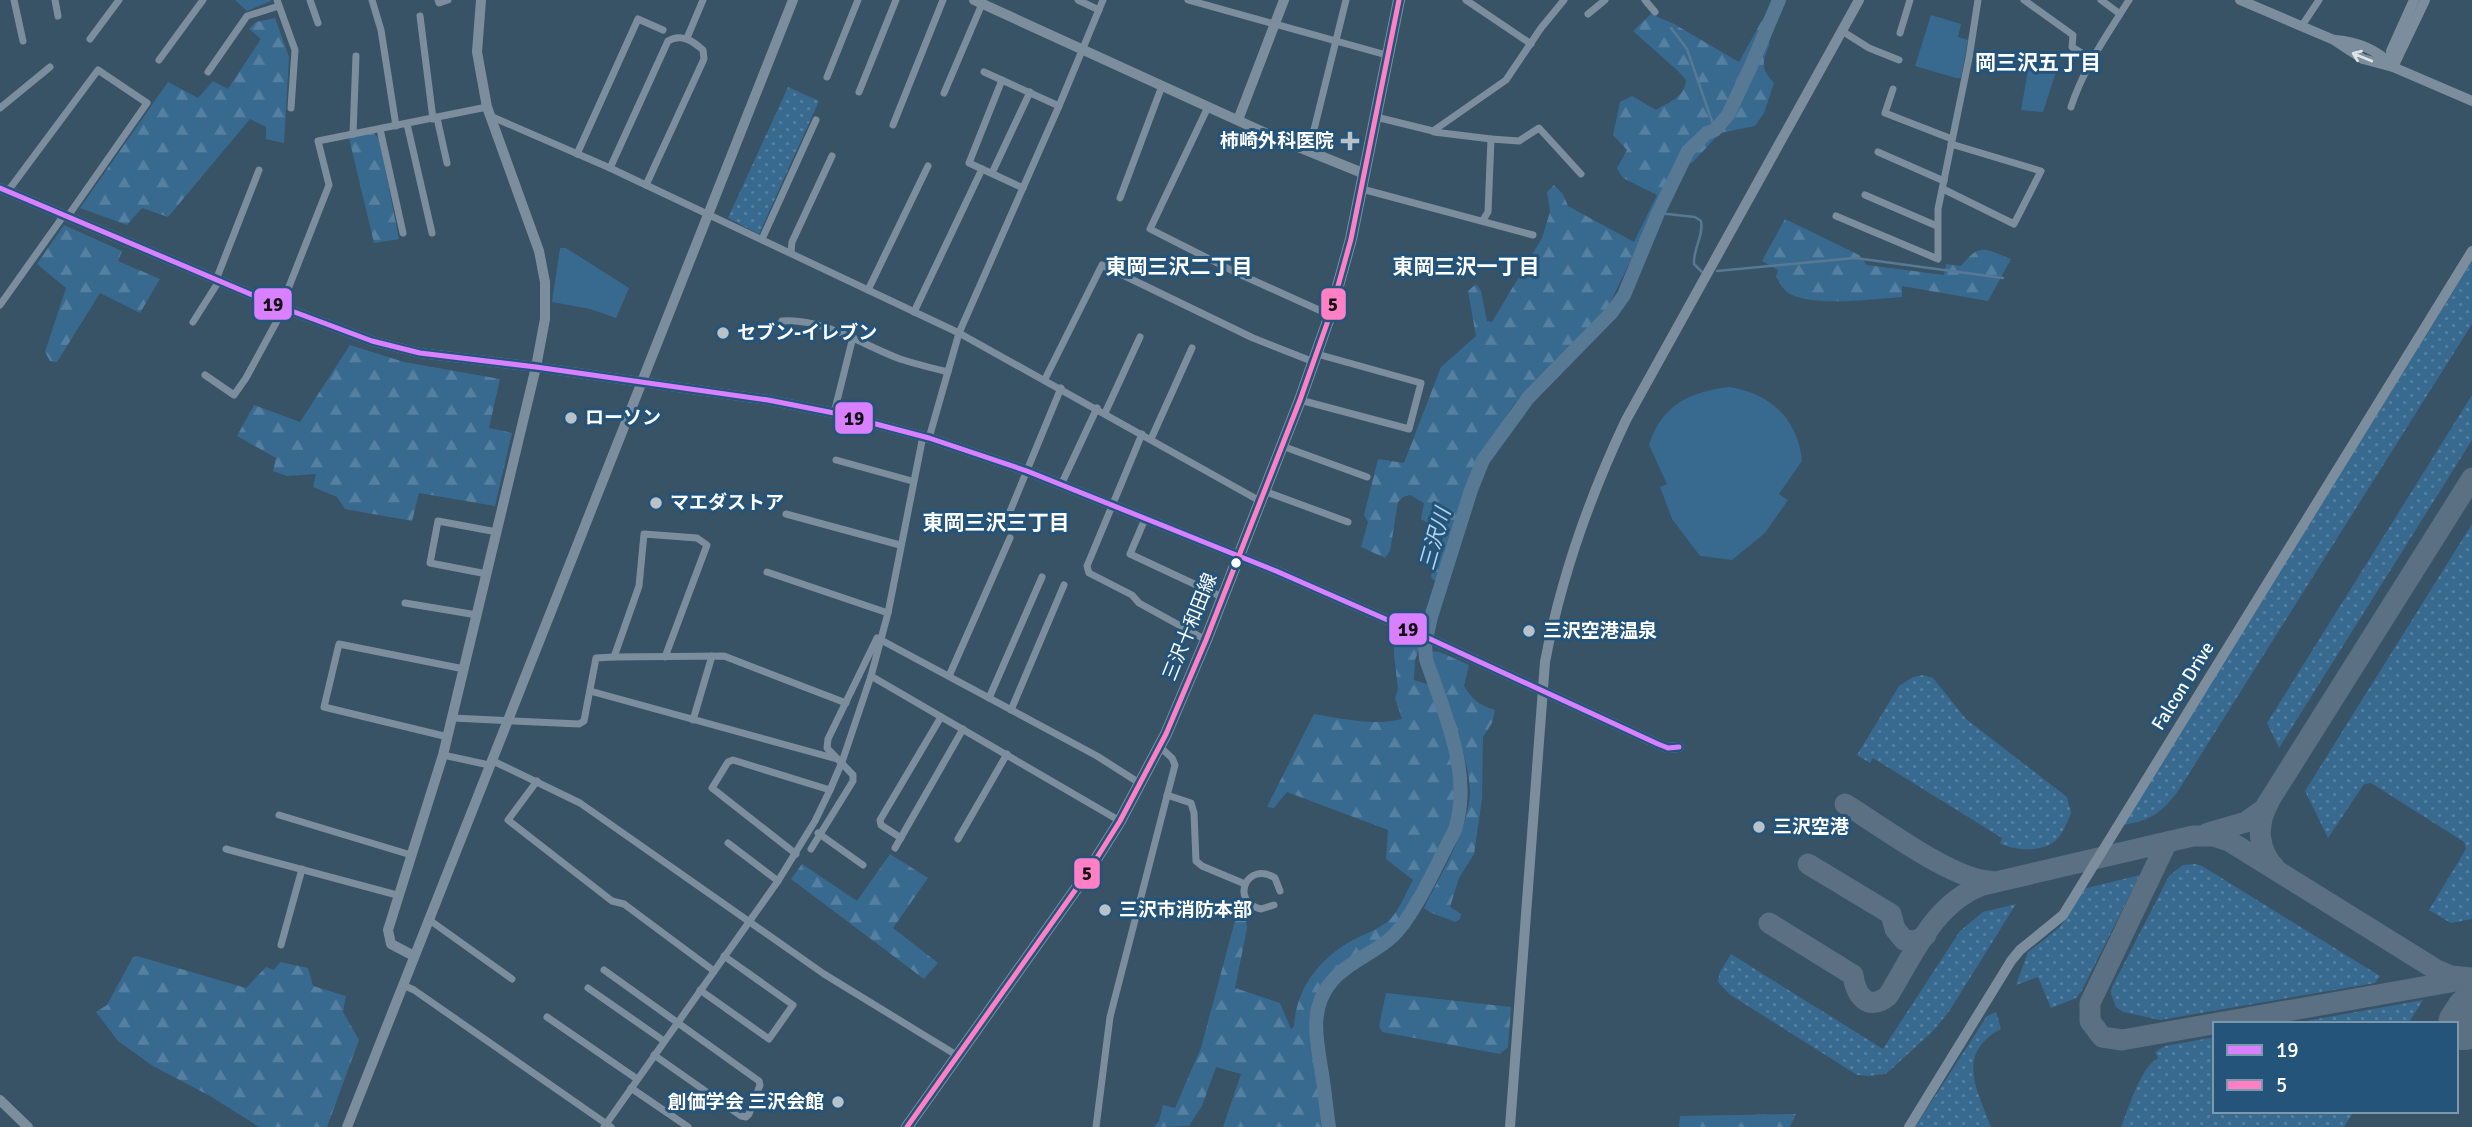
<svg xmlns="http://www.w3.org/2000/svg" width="2472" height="1127" viewBox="0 0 2472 1127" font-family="Signika,'Noto Sans JP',sans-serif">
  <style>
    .grass { fill: url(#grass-dots) }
    .forest { fill: url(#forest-firs) }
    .garden { fill: #386a90 }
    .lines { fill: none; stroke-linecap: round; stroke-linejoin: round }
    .stream { stroke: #577994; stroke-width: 2.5 }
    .river { stroke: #577994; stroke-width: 14 }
    .taxiway { stroke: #5b7082; stroke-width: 21 }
    .runway { stroke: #5b7082; stroke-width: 52 }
    .minor { stroke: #7c8e9d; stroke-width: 7 }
    .tertiary { stroke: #7c8e9d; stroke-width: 10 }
    .primary { stroke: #7c8e9c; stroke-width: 12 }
    .bus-1-casing { stroke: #24547a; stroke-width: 10 }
    .bus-2-casing { stroke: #24547a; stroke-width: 10 }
    .bus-1 { stroke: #d880ff; stroke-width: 5 }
    .bus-2 { stroke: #ff80c5; stroke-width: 5 }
    .oneway { stroke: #dee3e6 }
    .poi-dot { fill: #b9c2c9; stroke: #24547a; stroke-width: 2.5 }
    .bus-dot { fill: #fff; stroke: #24547a; stroke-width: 2.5 }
    .labels { text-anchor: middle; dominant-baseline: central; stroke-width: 6; stroke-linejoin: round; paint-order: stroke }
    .poi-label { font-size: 19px; font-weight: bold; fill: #fff; stroke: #24547a; text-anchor: start }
    .street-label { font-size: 19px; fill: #fff; stroke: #24547a }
    .neighbourhood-label { font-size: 21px; font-weight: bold; fill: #fff; stroke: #24547a }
    .water-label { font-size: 21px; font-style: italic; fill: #b2d3ec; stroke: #24547a }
    .line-badge { stroke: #24547a; stroke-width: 2.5 }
    .pale-badge-label { font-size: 19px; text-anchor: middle; font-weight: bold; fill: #111 }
  </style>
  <defs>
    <pattern id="grass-dots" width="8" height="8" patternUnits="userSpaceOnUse" patternTransform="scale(1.75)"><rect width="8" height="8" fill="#386a90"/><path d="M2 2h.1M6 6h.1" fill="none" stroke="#5680a1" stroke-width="1.8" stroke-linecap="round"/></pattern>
    <pattern id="forest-firs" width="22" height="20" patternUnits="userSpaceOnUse" patternTransform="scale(1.75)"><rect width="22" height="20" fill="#386a90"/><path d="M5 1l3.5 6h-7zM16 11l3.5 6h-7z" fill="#5680a1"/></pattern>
  </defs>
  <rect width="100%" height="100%" fill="#385266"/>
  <g class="grass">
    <polygon points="788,87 819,101 759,234 728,218"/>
    <path d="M 2472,261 L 2472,324 L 2178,791 C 2161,814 2151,820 2123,825 Z"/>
    <polygon points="2472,395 2472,440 2279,748 2267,723"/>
    <polygon points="2472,524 2472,919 2451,923 2429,910 2466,849 2464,842 2371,783 2364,784 2328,838 2305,791"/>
    <path d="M 1923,675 L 1933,678 L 1966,719 L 2067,797 L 2071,813 C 2068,821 2062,836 2054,842 C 2041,852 2013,851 2000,843 L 2002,838 L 1873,758 L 1870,763 L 1857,755 L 1899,686 L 1913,677 Z"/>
    <polygon points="2195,864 2202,866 2380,976 2375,983 2160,1020 2123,1012 2116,1007 2111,994 2112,987 2169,876 2183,865"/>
    <polygon points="2140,875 2081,992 2076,998 2051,1008 2038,977 2016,985 2028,952 2060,927 2083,889"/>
    <polygon points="2016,904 1950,1010 1934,1030 1886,1074 1868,1076 1857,1075 1729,994 1718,982 1720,972 1731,954 1883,1049 1960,931 1983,912"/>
    <polygon points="2423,1000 2408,1024 2289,1024"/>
    <path d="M 1996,1012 L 2001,1029 C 1955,1054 1977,1089 1991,1127 L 1915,1127 L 1987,1016 Z"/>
    <path d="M 2215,1037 L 2215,1111 L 2354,1111 L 2344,1127 L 2121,1127 C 2129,1108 2140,1068 2158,1058 L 2155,1052 L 2165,1046 Z"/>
  </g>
  <g class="forest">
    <path d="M 1651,14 L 1674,24 L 1739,62 L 1765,15 L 1770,17 L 1761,37 L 1770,43 C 1763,61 1759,67 1774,83 L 1764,113 L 1755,126 L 1720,133 L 1692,163 L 1680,159 L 1607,309 L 1514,404 L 1471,471 L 1438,580 L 1433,580 L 1431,576 L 1444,534 L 1421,519 L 1424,503 L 1410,495 L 1403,497 L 1398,502 L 1390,551 L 1385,558 L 1361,547 L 1368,522 L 1364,515 L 1378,459 L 1404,463 L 1441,367 L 1476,336 L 1468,291 L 1476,284 L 1481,291 L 1487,321 L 1492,322 L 1542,238 L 1550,212 L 1547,192 L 1554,185 L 1563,194 L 1568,206 L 1634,242 L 1657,195 L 1623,178 L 1617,168 L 1627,150 L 1613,135 L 1620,102 L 1632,96 L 1656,110 C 1669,102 1685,97 1686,80 L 1678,71 L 1633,31 Z"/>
    <polygon points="275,18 289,57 284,143 266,139 266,127 250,119 168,217 142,208 127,225 80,208 168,82 198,98 213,81 228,89 261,39 249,29 256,22"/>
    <polygon points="373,133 379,138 399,239 374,243 349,138"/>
    <path d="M 1785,219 L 1859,255 L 1867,265 L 1944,275 L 1946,264 L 1961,266 C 1980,242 1985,249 2011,259 L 1988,301 L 1902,286 L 1902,297 C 1874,299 1815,307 1790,294 C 1784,291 1780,283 1776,277 L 1778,270 L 1762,261 Z"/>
    <polygon points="64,225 122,251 118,261 160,279 140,313 100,293 57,362 50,361 45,352 66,288 37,264"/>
    <polygon points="350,345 404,362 500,379 489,428 512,433 495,506 419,493 412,521 345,509 337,497 313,487 316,474 287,476 273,471 276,458 237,436 254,405 300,422"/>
    <path d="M 1394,630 L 1421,644 L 1415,660 L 1414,680 L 1430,685 C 1444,720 1462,788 1452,825 C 1446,846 1431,867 1420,886 C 1411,902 1403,922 1388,934 C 1363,957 1328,967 1315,1001 C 1305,1029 1320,1097 1325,1127 L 1223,1127 L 1241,1074 L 1216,1067 L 1202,1106 L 1189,1126 L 1154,1127 L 1159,1121 L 1163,1105 L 1175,1108 L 1201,1048 L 1236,917 L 1246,920 L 1247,928 L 1235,988 L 1280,1003 L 1291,1029 L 1294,1026 C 1296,988 1321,957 1353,940 C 1364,934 1377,930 1387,922 C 1399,912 1405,894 1413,880 L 1386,859 L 1388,830 L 1287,792 L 1274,808 L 1267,807 L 1314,714 C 1343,719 1374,726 1402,719 L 1395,698 L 1398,689 L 1394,654 Z"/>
    <path d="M 1431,651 L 1440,652 L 1469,665 L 1464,686 C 1473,700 1479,705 1495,710 L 1492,723 L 1483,737 L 1482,799 L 1474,854 L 1459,878 L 1450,907 L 1461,914 L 1460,919 L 1455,922 C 1445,917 1432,915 1424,908 C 1441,874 1462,841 1469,803 C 1476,769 1441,688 1431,651 Z"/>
    <polygon points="890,854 928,878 893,928 938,963 924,979 791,879 802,864 857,901"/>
    <polygon points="137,956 246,988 266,967 274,970 280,962 308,968 313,986 346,996 343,1012 359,1040 327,1127 259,1127 210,1096 153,1066 118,1041 96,1012 107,1005 133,957"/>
    <polygon points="1386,993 1511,1007 1508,1047 1500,1054 1382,1032 1379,1026"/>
    <polygon points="1796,1114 1790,1127 1679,1127 1680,1116"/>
  </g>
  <g class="garden">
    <polygon points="235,0 270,0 271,1 247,11"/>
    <polygon points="1931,15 1961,24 1958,37 1968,40 1961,78 1956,78 1915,66"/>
    <polygon points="2029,65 2056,72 2043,112 2021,110"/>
    <polygon points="560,248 566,248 629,288 616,318 590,309 552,302"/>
    <path d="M 1730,387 C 1771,394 1798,419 1802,461 L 1779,494 L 1788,500 L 1765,533 L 1732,560 L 1700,556 L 1672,519 L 1660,487 L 1667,484 L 1649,445 C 1661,405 1691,391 1730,387 Z"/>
  </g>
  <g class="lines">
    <g class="stream">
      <polyline points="1671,28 1687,49 1715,130"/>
      <path d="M 1658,213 L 1695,217 L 1701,221 C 1704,236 1693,248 1694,264 L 1703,273"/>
      <polyline points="1717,271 1855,258 2003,278"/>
    </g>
    <path class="river" d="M 1329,1127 C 1326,1109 1325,1091 1322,1074 C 1317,1041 1308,1009 1332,981 C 1348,962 1375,953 1393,936 C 1415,915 1439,859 1455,830 C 1473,773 1444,713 1426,659 L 1425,644 L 1431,617 L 1471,490 L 1483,460 L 1528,398 L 1612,312 L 1624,295 L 1658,213 L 1688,151 L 1707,133 L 1715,130 L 1728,115 L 1751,66 L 1779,0"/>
    <g class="taxiway">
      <path d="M 1845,804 C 1880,825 1952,880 1990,881"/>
      <path d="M 2268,804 C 2256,826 2258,850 2275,868"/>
      <polyline points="2208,833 2246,822 2264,809 2472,478"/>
      <polyline points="2167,842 2090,1003 2090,1021 2102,1037 2122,1040 2462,980"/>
      <polyline points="1808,864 1891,914 1895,929 1904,940 1916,941 1926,935"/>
      <path d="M 1769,923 L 1853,975 C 1856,996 1868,1012 1888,996 C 1913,955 1934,903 1983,885 L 2193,836 L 2213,836 L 2229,841 L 2435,969 L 2451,976 L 2472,978"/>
    </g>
    <polyline class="runway" points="2464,1024 2472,1012"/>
    <g class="minor">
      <polyline points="14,0 23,41"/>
      <polyline points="55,0 58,16"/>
      <polyline points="277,0 295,50 291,108"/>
      <polyline points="310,0 318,23"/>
      <polyline points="372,0 381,30 396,126"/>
      <polyline points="438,0 439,3 448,0"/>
      <polyline points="1078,0 1099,10"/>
      <polyline points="1188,0 1390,56"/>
      <polyline points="1466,0 1531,44"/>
      <polyline points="1645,0 1655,12"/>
      <polyline points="2024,0 2073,35 2072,47 2091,59"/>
      <polyline points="2101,0 2120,14"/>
      <polyline points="1588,14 1605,0"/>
      <polyline points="420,16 433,119"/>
      <polyline points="2301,27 2319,0"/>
      <polyline points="1842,31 1869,48 1899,60"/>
      <polyline points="1900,33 1910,0"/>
      <polyline points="687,38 703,0"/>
      <polyline points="90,39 119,0"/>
      <polyline points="159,60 203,0"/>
      <polyline points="208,72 247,16 279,6"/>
      <polyline points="984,72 1059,106"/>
      <polyline points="827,77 858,0"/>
      <polyline points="1002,80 969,163 1023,188"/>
      <polyline points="1893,89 1885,113 1952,139"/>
      <polyline points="859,92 896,0"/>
      <polyline points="944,93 982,4"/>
      <polyline points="1208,107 1150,229 1237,273 1330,315"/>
      <path d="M 2071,107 C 2084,67 2107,35 2129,0"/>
      <polyline points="0,108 50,67"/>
      <polyline points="490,116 610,168 959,333 1260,501"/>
      <polyline points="1376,117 1433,131 1506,80 1541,28 1564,0"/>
      <polyline points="437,118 447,163"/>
      <polyline points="407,124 432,233"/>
      <polyline points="893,125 943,0"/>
      <polyline points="380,129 403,233"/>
      <polyline points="1434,132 1491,139 1519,141 1539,128 1581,174"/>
      <polyline points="353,134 356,56"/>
      <polyline points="1309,150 1346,0"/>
      <polyline points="1878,152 1944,181"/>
      <polyline points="577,154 638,19 663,30"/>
      <path d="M 610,168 L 668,41 C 681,33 693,41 703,50 L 704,59 L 646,185"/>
      <polyline points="992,173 1030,92"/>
      <polyline points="1362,189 1533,235"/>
      <polyline points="1943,189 2014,224 2041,171 1951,144"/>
      <polyline points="8,191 98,70 147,103 68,216"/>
      <polyline points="1865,195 1937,226"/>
      <polyline points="1120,198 1162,86"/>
      <polyline points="1836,216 1938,259 1938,209 1969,58 1978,0"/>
      <polyline points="1483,220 1488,212 1491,139"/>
      <polyline points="762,239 816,120"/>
      <polyline points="791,253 792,242 832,156"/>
      <polyline points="216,280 259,170"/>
      <polyline points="868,290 928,166"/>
      <polyline points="0,305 64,215"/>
      <polyline points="281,307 329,185 318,141 487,107"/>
      <polyline points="914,312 982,169"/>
      <path d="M 782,321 C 821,317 865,346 900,359 C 916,364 932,368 948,372"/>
      <polyline points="193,322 219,281"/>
      <polyline points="205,375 234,395 246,378 284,308"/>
      <polyline points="1045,379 1102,265 1253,338 1314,362"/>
      <polyline points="1300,400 1409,429 1421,383 1317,354"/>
      <polyline points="834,413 853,337"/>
      <polyline points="1105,413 1140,337"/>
      <polyline points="1142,434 1087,566 1089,573 1132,595 1139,603 1206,640"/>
      <polyline points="929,438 959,333 1059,106 1103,0"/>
      <polyline points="1151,439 1192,348"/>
      <polyline points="1282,446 1367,477"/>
      <polyline points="836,460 912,481"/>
      <polyline points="1061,485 1097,408"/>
      <polyline points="1264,491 1348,522"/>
      <polyline points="786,514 900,545"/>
      <polyline points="1145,519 1130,554 1222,597"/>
      <polyline points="1004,526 1061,388"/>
      <polyline points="767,572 888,613"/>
      <polyline points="487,574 430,563 438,521 497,532"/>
      <polyline points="405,603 477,615"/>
      <polyline points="881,640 1097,756 1141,784"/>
      <polyline points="614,657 639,586 644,534 697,538 707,545 665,657"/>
      <polyline points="871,676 1120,821"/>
      <polyline points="949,676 1010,538"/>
      <polyline points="590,691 837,759"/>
      <polyline points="989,698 1042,577"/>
      <polyline points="1011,710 1064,585"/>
      <polyline points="452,718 579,724 584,721 596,658 614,657 724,656 846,703"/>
      <polyline points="693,720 712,656"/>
      <polyline points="448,737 324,707 339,644 464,669"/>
      <polyline points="443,755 489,765"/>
      <polyline points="491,760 580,803 824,974 958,1056"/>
      <polyline points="537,781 508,820 612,901 624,904 714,971"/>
      <polyline points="1167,795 1191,803 1194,813 1196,861 1202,866 1245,884"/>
      <polyline points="279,815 411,855"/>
      <polyline points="818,833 863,865"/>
      <polyline points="901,838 881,825 880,820 941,717"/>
      <polyline points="958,839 1007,754"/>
      <polyline points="728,843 778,881"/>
      <polyline points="895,848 963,729"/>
      <polyline points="226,849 397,895"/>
      <polyline points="811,849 853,781 853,775 827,748 828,739 877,638 881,640"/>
      <polyline points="796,854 712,788 728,762 733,760 830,790"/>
      <path d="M 1274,905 L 1261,909 C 1229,902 1247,860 1275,878 L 1280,891"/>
      <polyline points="428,919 512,979"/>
      <polyline points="281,945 302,869"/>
      <polyline points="604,970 759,1081 760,1085 749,1114 746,1117 741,1116 654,1055"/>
      <polyline points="403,985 414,990 611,1127"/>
      <polyline points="588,988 664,1041"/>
      <polyline points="700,990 769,1039 793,1005 724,956"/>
      <polyline points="547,1017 637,1079"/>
      <polyline points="631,1088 688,1127"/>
      <polyline points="604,1127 778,881 815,821 830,790 842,762 871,676 888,613 923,436"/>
      <polyline points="1096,1127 1110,1017 1175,765 1172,758 1160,747"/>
    </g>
    <g class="tertiary">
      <polyline points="974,0 1281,140 1365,174"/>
      <polyline points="2240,0 2334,40 2363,59 2393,67 2472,101"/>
      <path d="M 2335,40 C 2358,42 2376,49 2393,66"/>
      <polyline points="2393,66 2391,51 2414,0"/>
      <polyline points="2393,67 2425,0"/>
      <polyline points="1238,120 1284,0"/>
      <polyline points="0,188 281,307 372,341 420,353 536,367 768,400 834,413 929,438 1027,471 1276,571 1415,632 1658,744 1668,748 1679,747"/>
      <polyline points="414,956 391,944 388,930 443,755 536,367 545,319 545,282 539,251 487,107 477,52 481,0"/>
      <polyline points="0,1100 28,1127"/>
      <polyline points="347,1127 793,0"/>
      <path d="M 1510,1127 L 1545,662 C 1561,577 1589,498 1626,420 L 1859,0"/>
      <polyline points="1909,1127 2011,961 2020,950 2063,915 2472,251"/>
    </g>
    <polyline class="primary" points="907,1127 1086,875 1120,821 1166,734 1206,640 1300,400 1330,315 1351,239 1399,0"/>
    <defs>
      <polyline id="bus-1" points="0,188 281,307 372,341 420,353 536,367 768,400 834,413 929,438 1027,471 1276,571 1415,632 1658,744 1668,748 1679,747"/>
      <polyline id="bus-2" points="907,1127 1086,875 1120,821 1166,734 1206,640 1300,400 1330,315 1351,239 1399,0"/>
    </defs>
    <use href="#bus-1" class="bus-1-casing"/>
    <use href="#bus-2" class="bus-2-casing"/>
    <use href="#bus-1" class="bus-1"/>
    <use href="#bus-2" class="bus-2"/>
  </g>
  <defs><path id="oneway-shaft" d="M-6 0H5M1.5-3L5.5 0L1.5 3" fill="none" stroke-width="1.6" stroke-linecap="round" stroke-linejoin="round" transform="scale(1.75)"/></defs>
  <use class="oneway" href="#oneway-shaft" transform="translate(2362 57) rotate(-158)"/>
  <g class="poi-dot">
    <path d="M1346.5 130.5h7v7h7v7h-7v7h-7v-7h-7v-7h7z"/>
    <circle cx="723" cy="333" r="7"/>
    <circle cx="571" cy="418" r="7"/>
    <circle cx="656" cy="503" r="7"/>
    <circle cx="1529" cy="631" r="7"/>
    <circle cx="1759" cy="827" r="7"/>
    <circle cx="1105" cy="910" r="7"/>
    <circle cx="838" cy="1102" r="7"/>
  </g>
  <circle class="bus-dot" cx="1236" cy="563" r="6"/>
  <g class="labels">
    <g class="poi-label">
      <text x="1334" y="141" text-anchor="end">柿崎外科医院</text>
      <text x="737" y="333">セブン-イレブン</text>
      <text x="585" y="418">ローソン</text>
      <text x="670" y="503">マエダストア</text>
      <text x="1543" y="631">三沢空港温泉</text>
      <text x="1773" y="827">三沢空港</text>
      <text x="1119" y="910">三沢市消防本部</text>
      <text x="824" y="1102" text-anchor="end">創価学会 三沢会館</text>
    </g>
    <g class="street-label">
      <text transform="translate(1190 627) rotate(-68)">三沢十和田線</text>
      <text transform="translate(2183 686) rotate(-58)">Falcon Drive</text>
    </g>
    <g class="neighbourhood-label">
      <text x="2038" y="63">岡三沢五丁目</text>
      <text x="1179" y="267">東岡三沢二丁目</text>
      <text x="1466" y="267">東岡三沢一丁目</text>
      <text x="996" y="523">東岡三沢三丁目</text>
    </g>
    <g class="water-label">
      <text transform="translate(1435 539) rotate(-74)">三沢川</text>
    </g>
  </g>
  <g class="line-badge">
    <rect x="253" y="287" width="40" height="34" rx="7" fill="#d880ff"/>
    <rect x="1320" y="287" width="27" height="34" rx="7" fill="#ff80c5"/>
    <rect x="834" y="401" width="40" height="34" rx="7" fill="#d880ff"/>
    <rect x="1388" y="612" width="40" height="34" rx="7" fill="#d880ff"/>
    <rect x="1073" y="857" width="28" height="33" rx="7" fill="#ff80c5"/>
  </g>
  <g class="pale-badge-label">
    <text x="273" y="311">19</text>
    <text x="1333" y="311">5</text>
    <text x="854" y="425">19</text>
    <text x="1408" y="636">19</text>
    <text x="1087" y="880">5</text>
  </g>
  <rect x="2213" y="1022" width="245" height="91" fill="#24547a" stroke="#7c98af" stroke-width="2"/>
  <rect x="2227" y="1045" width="35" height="10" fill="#d880ff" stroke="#7c98af" stroke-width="2"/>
  <text x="2276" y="1057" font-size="21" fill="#ffffff">19</text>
  <rect x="2227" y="1080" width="35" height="10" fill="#ff80c5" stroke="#7c98af" stroke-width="2"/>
  <text x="2276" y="1092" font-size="21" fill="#ffffff">5</text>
</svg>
